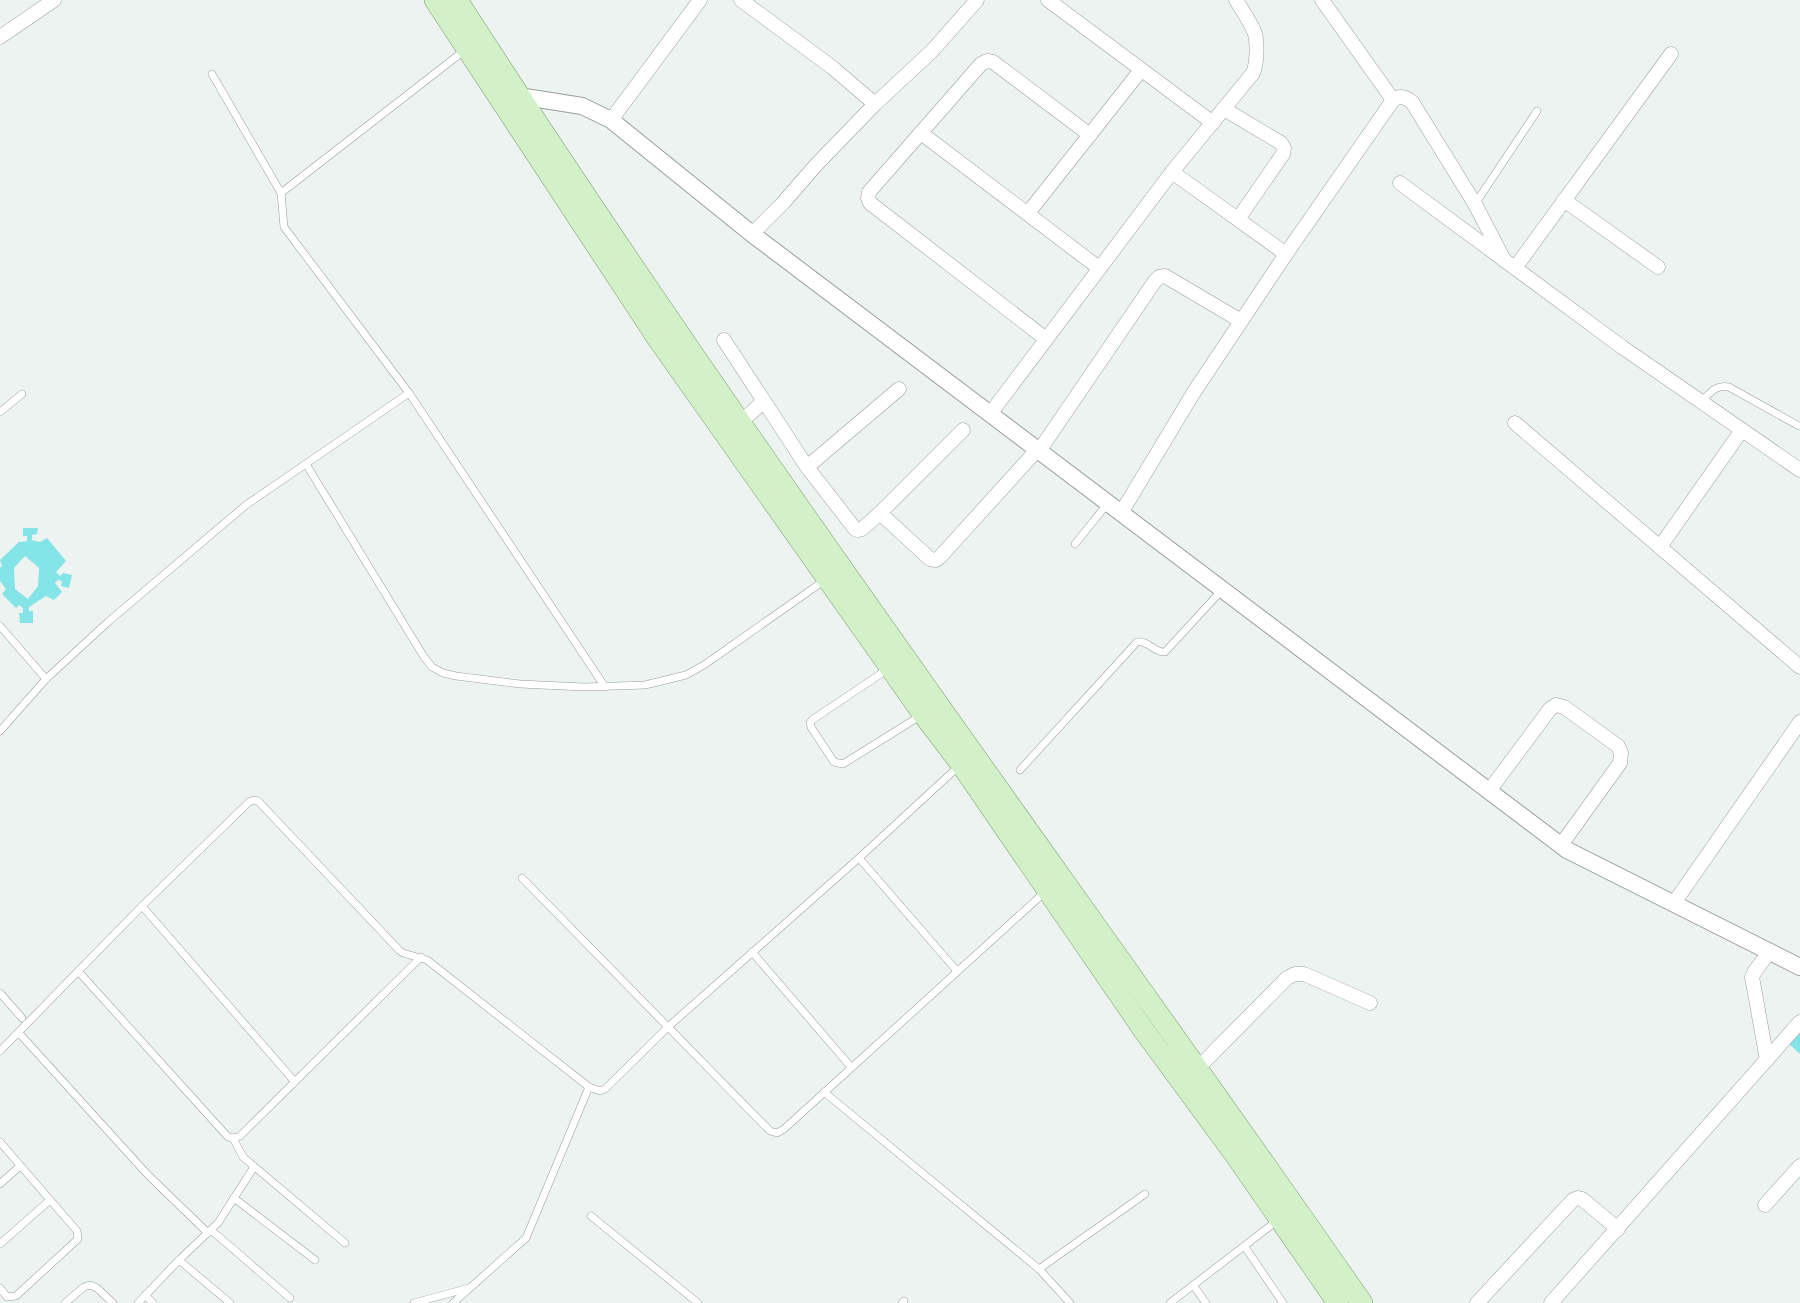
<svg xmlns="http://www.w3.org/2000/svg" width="1800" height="1303" viewBox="0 0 1800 1303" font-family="Arial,sans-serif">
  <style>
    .building { fill: #84e4e8; fill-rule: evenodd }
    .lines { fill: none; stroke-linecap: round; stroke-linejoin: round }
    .service-casing { stroke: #989e9b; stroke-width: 8 }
    .minor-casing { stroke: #989e9b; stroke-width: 15 }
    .tertiary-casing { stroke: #989e9b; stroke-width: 18 }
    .primary-casing { stroke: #7b9d71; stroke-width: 22 }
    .service { stroke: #fff; stroke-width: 7 }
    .minor { stroke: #fff; stroke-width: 14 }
    .tertiary { stroke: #fff; stroke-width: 16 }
    .primary { stroke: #d2f1c8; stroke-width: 21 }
  </style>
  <rect width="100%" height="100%" fill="#edf3f0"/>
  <g class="building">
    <path d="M 23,528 L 38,528 L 37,534 L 32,535 L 32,540 L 40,542 L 47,538 L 66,561 L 56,572 L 60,576 L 63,573 L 72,575 L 69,588 L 61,586 L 62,581 L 58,580 L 55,583 L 62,592 L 54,600 L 46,596 L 29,607 L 29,611 L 33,611 L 33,623 L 20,623 L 19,613 L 23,613 L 23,608 L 19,605 L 16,608 L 2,594 L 6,589 L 0,581 L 0,568 L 2,566 L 0,560 L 19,542 L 27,541 L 27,536 L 23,536 ZM 25,556 L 39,568 L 38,586 L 28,599 L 15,589 L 14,568 Z"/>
    <polygon points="1800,1027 1800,1054 1787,1042"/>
  </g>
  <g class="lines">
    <defs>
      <g id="service">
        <polyline points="212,74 281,193 284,227 409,393 605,687"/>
        <polyline points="281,193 465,50"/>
        <polyline points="1475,204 1537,111"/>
        <path d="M 1701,402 C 1710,393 1716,384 1729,387 L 1799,426"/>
        <polyline points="0,412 22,394"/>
        <polyline points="306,464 424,657 432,667 443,673 456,676 520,684 584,687 645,685 686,675 704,665 825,580"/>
        <polyline points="1075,544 1108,503"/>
        <polyline points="0,626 46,679"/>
        <polyline points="888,669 812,720 810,723 811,727 834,762 843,764 920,716"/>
        <polyline points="0,731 46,679 108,622 246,505 409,393"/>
        <path d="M 1020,770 L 1137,642 C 1148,640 1155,653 1165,652 L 1222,590"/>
        <polyline points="859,858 957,971"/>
        <polyline points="522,878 770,1131 777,1133 784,1129 1045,892"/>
        <polyline points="142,906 295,1082"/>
        <polyline points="752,952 851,1067"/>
        <polyline points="78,971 228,1137 233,1138 240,1136 421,957"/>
        <polyline points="0,993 22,1018"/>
        <polyline points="19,1033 148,1175 208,1233"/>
        <polyline points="0,1051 142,906 249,802 254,800 258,801 399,950 403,953 427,960 589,1087 600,1091 605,1089 668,1027 859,858 959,766"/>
        <polyline points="824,1092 1039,1269 1070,1303"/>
        <polyline points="233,1138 243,1157 345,1243"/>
        <polyline points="0,1142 77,1231 78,1239 16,1296 7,1297 0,1288"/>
        <polyline points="0,1184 20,1166"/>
        <polyline points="234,1198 315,1260"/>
        <polyline points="591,1216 698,1303"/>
        <polyline points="211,1230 290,1298"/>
        <polyline points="0,1244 50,1200"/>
        <polyline points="1245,1247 1283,1303"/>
        <polyline points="179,1260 230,1303"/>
        <polyline points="1039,1269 1145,1194"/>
        <polyline points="1193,1285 1206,1303"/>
        <polyline points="145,1295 153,1303"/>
        <polyline points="65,1303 84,1287 90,1285 97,1288 113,1303"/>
        <polyline points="138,1303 179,1260 218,1223 254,1167"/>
        <polyline points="414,1303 469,1288"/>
        <polyline points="453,1303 526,1238 589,1087"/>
        <polyline points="902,1303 904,1301"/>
        <polyline points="1170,1303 1278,1220"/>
      </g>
      <g id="minor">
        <polyline points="741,0 833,68 875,104"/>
        <polyline points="1048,0 1213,123"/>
        <polyline points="1322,0 1393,100"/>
        <polyline points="0,37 54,0"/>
        <polyline points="1224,109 1281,143 1284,148 1283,154 1238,219"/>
        <polyline points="611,120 700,0"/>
        <polyline points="921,133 1099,268"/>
        <polyline points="1172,172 1286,254"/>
        <polyline points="1400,183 1622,347 1800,470"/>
        <polyline points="1564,200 1658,267"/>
        <polyline points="1028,213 1141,70"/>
        <polyline points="752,234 783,203 816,165 875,104 932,51 977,0"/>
        <polyline points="1515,268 1671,54"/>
        <polyline points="1046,339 870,203 868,198 869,192 981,64 987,61 993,62 1090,135"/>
        <polyline points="724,340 807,467 855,529 858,530 862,529 880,513 963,430"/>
        <path d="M 990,414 L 1172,172 L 1253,73 C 1257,64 1258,41 1254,31 C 1249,20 1242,10 1236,0"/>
        <polyline points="741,422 763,402"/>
        <polyline points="1515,423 1800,667"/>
        <polyline points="1039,451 1155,281 1159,277 1165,276 1241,321"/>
        <polyline points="807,467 899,389"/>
        <polyline points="880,513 930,559 936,560 940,557 1037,450"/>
        <path d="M 1121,513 L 1194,392 L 1286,254 L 1393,100 C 1400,95 1406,97 1412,102 L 1475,204 L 1504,260"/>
        <polyline points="1660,547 1742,430"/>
        <polyline points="1489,791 1550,709 1556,705 1564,707 1618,746 1621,753 1620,763 1561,845"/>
        <polyline points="1674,903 1800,722"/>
        <polyline points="1767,1060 1752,977 1755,971 1770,951"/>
        <polyline points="1197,1069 1287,978 1295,974 1304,974 1370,1003"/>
        <polyline points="1765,1205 1800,1166"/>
        <polyline points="1477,1303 1573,1200 1578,1198 1582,1199 1618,1229"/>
        <polyline points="1551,1303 1800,1022"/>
      </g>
      <polyline id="tertiary" points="519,96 582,106 611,120 752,234 1567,850 1800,967"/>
      <g id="primary">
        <polyline points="435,0 658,339 923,714 961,764 1145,1032 1234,1153 1338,1303"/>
        <path d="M 457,0 C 743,445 1060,869 1362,1303"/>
      </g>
    </defs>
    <use href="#service" class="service-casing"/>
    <use href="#minor" class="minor-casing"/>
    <use href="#tertiary" class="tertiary-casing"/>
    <use href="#primary" class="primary-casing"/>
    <use href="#service" class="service"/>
    <use href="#minor" class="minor"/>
    <use href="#tertiary" class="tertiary"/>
    <use href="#primary" class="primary"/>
  </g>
</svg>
